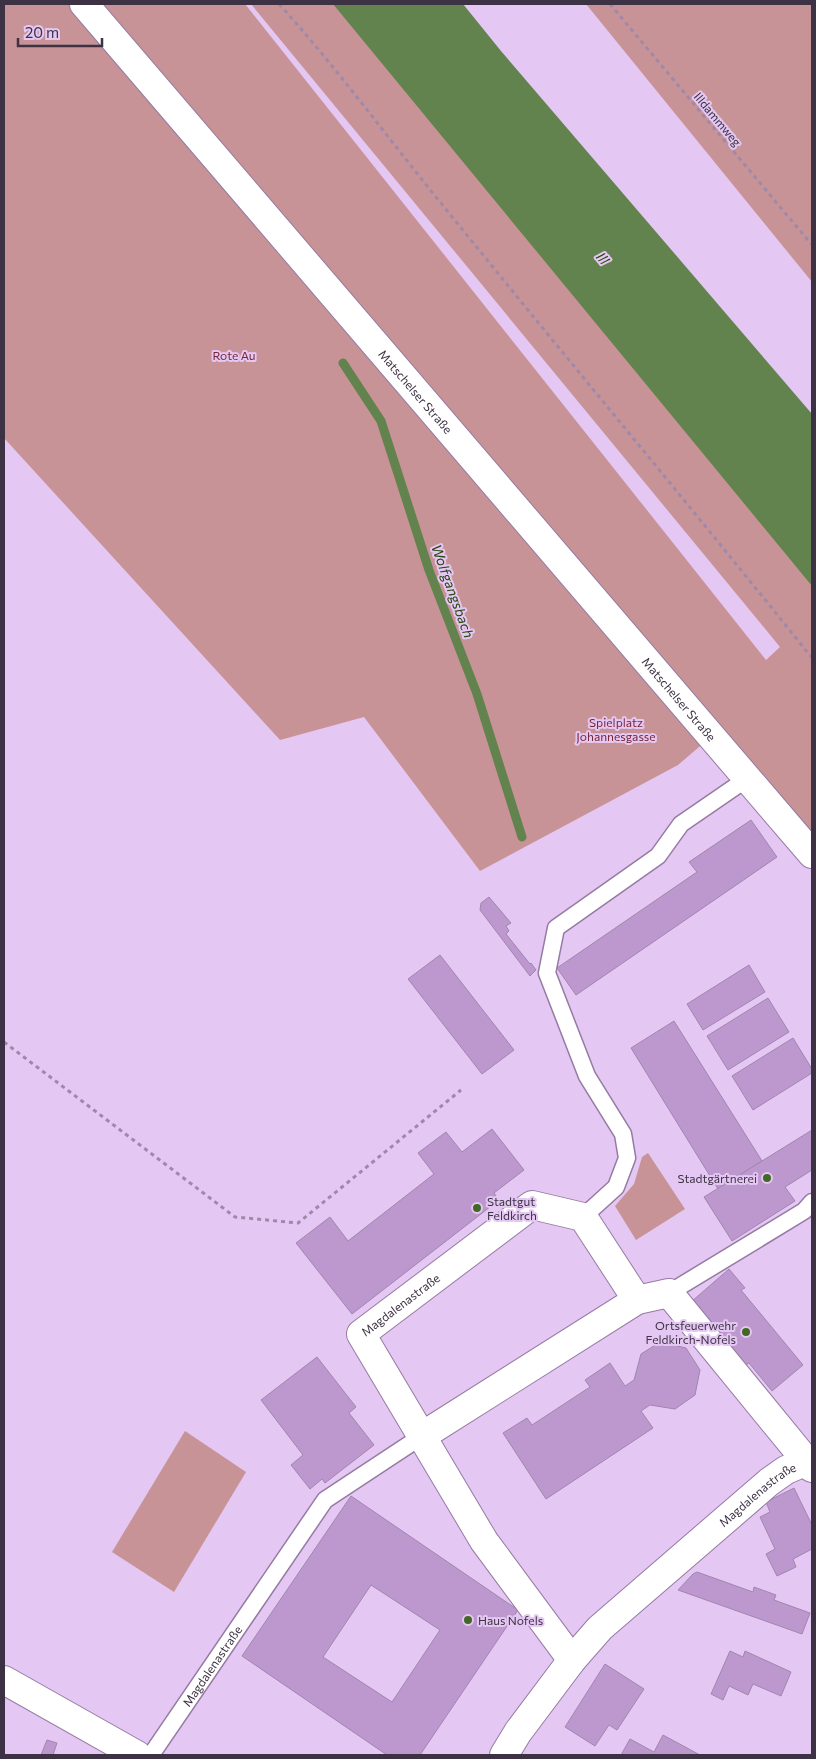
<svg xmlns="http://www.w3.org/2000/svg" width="816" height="1759" viewBox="0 0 816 1759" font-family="Commissioner,sans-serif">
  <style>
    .green { fill: #c89396 }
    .water { fill: #62834e }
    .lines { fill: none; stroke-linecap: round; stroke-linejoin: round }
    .stream { stroke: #62834e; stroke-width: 9 }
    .building { fill: #bc98ce; stroke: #a186ae; fill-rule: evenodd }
    .service-casing { stroke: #957ba3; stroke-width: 19 }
    .minor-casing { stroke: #957ba3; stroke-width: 30 }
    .path { stroke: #9e89a9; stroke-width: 3; stroke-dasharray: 4 4; stroke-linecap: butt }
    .service { stroke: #fff; stroke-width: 16 }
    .minor { stroke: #fff; stroke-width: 28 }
    .poi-dot { fill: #416924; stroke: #e4c7f3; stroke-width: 2 }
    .labels { text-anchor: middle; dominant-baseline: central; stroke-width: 4; stroke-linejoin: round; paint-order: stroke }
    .street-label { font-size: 12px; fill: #3d3243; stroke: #e4c7f3 }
    .park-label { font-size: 12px; fill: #792634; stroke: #e4c7f3 }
    .poi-label { font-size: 12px; fill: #3d3243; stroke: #e4c7f3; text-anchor: end }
    .water-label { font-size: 14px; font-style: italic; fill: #25450a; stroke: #e4c7f3 }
  </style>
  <rect width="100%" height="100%" fill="#e4c7f3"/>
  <g class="green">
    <polygon points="4,4 245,4 766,660 780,647 251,4 335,4 812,583 812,838 720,729 678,765 480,871 364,717 280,740 4,438"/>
    <polygon points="586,4 812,4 812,282"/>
    <polygon points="648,1153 685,1209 636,1240 615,1206 634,1184 642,1157"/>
    <polygon points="185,1431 246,1472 174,1592 112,1552"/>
  </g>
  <polygon class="water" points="333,4 463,4 501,51 812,414 812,586"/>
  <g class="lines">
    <polyline class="stream" points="343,363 381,421 429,570 477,694 522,837"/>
  </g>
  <g class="building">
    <polygon points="751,820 777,857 576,995 557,968 697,872 689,862"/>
    <polygon points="489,897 511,923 506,926 509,931 506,934 530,964 531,963 536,970 530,976 480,910 481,903"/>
    <polygon points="440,955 514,1050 482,1074 408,979"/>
    <polygon points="749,965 765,992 703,1030 687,1004"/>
    <polygon points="768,998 789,1032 728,1070 707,1036"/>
    <polygon points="674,1021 762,1161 718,1189 631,1048"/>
    <polygon points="793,1038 812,1069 812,1073 753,1110 732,1076"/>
    <polygon points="492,1129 524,1170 494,1193 499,1200 352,1314 296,1243 330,1217 348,1241 434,1174 418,1153 446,1132 462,1152"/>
    <polygon points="812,1130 812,1170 785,1187 795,1201 732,1241 704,1197"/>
    <polygon points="729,1269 745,1288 741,1290 803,1365 772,1391 749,1363 744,1366 691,1302"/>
    <polygon points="660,1342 686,1348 700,1370 695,1395 675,1409 650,1405 641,1411 653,1428 546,1499 503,1433 527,1418 532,1425 590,1387 585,1380 610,1363 625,1386 634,1380 641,1354"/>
    <polygon points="317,1357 356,1407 349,1413 374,1445 325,1483 322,1479 310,1489 291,1465 303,1455 261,1400"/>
    <polygon points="794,1488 812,1525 812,1549 793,1559 796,1567 777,1576 766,1554 775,1549 760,1517 770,1512 766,1502"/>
    <path d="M 351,1496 L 518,1610 L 420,1755 L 387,1755 L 242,1656 ZM 371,1585 L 440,1630 L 392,1702 L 323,1657 Z"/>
    <polygon points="697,1572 753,1592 754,1587 776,1595 774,1600 810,1613 802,1634 678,1590 693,1574"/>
    <polygon points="730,1651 743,1657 745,1651 791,1672 781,1696 753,1684 748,1695 729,1686 723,1700 711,1694"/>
    <polygon points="605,1664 644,1689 617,1730 609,1725 595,1746 565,1727"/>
    <polygon points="663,1735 700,1755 621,1755 630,1739 654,1752"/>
    <polygon points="47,1740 57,1743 53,1755 41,1755"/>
  </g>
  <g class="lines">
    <defs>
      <g id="service">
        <polyline points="583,1217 616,1187 627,1158 623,1134 587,1076 547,973 556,928 658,856 681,824 748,778"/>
        <polyline points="669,1293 804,1211 812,1202"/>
        <path id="s1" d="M 151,1755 L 325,1500 L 422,1436"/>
      </g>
      <g id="minor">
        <path id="s2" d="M 84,4 L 812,854"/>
        <polyline points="422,1436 637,1300"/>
        <path id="s3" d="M 572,1660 L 484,1541 L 361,1334 L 532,1205 L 583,1217 L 637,1300 L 669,1293 L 812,1468"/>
        <polyline points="4,1680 137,1755"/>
        <path id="s4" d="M 504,1755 L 518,1732 L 572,1660 L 600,1628 L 769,1482 L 786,1470 L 812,1459"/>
      </g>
    </defs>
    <use href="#service" class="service-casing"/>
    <use href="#minor" class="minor-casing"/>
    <g class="path">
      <path d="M 279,4 C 338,69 389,140 445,208 C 567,359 691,507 812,658"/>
      <polyline points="610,4 812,245"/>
      <polyline points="4,1042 235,1217 298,1223 461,1090"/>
    </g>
    <use href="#service" class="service"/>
    <use href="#minor" class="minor"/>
  </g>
  <g class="poi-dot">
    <circle cx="767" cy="1178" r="5"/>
    <circle cx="477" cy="1208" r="5"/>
    <circle cx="746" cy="1332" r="5"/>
    <circle cx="468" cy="1620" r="5"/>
  </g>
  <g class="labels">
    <g class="street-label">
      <text transform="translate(718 119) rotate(50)">Illdammweg</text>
      <text stroke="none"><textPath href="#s2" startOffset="510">Matschelser Straße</textPath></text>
      <text stroke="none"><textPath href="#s2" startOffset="915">Matschelser Straße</textPath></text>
      <text stroke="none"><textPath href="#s3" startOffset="438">Magdalenastraße</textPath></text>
      <text stroke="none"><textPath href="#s4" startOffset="366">Magdalenastraße</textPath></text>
      <text stroke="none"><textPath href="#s1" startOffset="108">Magdalenastraße</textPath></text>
    </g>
    <g class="park-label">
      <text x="234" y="355">Rote Au</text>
      <text x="616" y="722">Spielplatz<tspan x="616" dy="14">Johannesgasse</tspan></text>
    </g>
    <g class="poi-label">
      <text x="757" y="1178">Stadtgärtnerei</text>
      <text x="487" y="1201" text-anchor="start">Stadtgut<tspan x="487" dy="14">Feldkirch</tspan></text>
      <text x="736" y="1325">Ortsfeuerwehr<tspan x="736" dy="14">Feldkirch-Nofels</tspan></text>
      <text x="478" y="1620" text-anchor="start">Haus Nofels</text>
    </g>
    <g class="water-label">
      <text transform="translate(603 258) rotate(51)">Ill</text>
      <text transform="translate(453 591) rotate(70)">Wolfgangsbach</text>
    </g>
  </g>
  <rect width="816" height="1759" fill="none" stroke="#3d3243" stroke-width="10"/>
  <path d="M18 38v8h84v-8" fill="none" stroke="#3d3243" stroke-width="2.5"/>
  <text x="25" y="38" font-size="15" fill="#3d3243" stroke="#e4c7f3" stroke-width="4" paint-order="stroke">20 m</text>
</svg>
